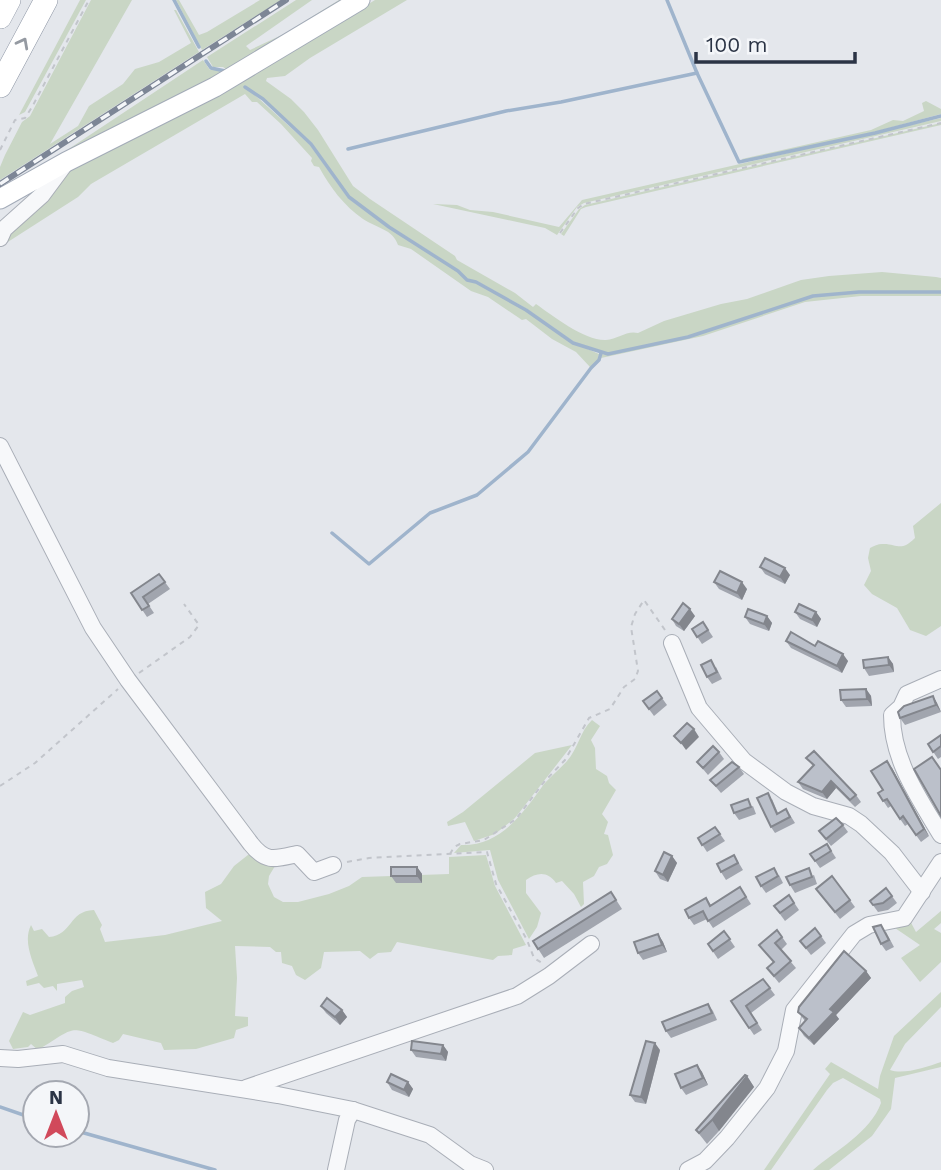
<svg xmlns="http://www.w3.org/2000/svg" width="941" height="1170" viewBox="0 0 941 1170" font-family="'Work Sans',sans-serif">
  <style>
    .green { fill: #c9d6c5 }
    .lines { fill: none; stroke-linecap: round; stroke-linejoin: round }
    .stream { stroke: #9fb4cc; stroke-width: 3.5 }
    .minor-casing { stroke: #a9aeb7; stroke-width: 18 }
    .major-casing { stroke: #a3abb8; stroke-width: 21 }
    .highway-casing { stroke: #8b94a3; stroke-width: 24 }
    .path { stroke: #c2c5cb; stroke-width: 2; stroke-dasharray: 5 5; stroke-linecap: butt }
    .minor { stroke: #f7f8fa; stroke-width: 16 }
    .major { stroke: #fff; stroke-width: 19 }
    .highway { stroke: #fff; stroke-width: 23 }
    .rail-casing { stroke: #7d8696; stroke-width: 6 }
    .rail { stroke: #f4f6f9; stroke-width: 3.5; stroke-dasharray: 10; stroke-linecap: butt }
    .wall { fill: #a1a5ae }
    .shaded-wall { fill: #83868d }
    .building { fill: #bbc0ca; stroke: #83868d; stroke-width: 2 }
    .oneway { stroke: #959aa2 }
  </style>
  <rect width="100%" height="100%" fill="#e4e7ec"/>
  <g class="green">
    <polygon points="80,0 86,0 25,112 19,115"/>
    <polygon points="91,0 132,0 50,144 78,126 89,106 123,84 135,69 159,62 191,43 174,10 176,10 199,52 0,180 0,167 5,155 22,122 30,116"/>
    <polygon points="176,0 179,0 199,35 207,32 260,0 281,0 202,50"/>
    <polygon points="296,0 312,0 246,46 250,50 284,34 339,0 350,0 230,72 223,67 213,67 207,57"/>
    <path d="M 375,0 L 407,0 L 310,58 L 285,76 L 267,78 L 266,81 L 291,99 L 304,112 L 318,130 L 353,186 L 370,199 L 455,256 L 457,260 L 515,293 L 533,307 L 536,304 C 553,316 585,341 606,340 C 618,339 627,330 638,333 L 664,321 L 721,304 L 747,299 L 801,280 L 829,276 L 882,272 L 936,277 L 941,278 L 941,291 L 859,291 L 813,295 L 688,336 L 608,353 L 574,342 L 527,309 L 477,281 L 467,279 L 459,270 L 390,226 L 349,196 L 312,143 L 264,99 L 245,86 L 310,145 L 348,198 L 389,228 L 458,272 L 466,281 L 476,283 L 526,310 L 565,339 L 599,354 L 598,360 L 590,367 L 576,352 L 552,339 L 526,319 L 522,320 L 488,297 L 471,291 L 411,249 L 398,245 C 393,229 376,228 363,219 C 344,206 330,187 319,167 L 314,166 L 311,161 L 312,158 L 281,124 L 257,102 L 252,102 L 245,94 L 91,184 L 78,197 L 0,247 L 6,233 L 68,171 L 249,78 Z"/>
    <polygon points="203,60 210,70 220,70 226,76 28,176"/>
    <polygon points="926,101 941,109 941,114 874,132 743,161 742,159 871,130 893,120 903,121 924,111 922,103"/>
    <polygon points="941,118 941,121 584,203 577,207 557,235 545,228 433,204 457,205 470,210 493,212 559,227 582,200"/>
    <polygon points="941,123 941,125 586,207 581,209 564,236 561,234 579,209 585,205"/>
    <polygon points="935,291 941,293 941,296 861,296 805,302 703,336 601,358 602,354 608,355 688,338 813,297 859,293"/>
    <path d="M 941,503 L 941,626 L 926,636 L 910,630 L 897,608 L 872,594 L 864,585 L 871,571 L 868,558 L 870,548 C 874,546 878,544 882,544 C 897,543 900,553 915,538 L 913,526 Z"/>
    <path d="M 592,720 L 600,726 L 591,740 L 595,748 L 596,769 L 607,776 L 609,783 L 616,790 L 602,814 L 608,822 L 604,834 L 608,835 L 613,855 L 607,864 L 599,867 L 594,876 L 583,882 L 584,904 L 581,907 L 574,894 L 562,881 L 556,883 C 548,871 537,872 526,880 L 526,893 L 541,913 L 537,927 L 529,939 L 498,880 L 490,850 L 454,853 L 461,845 C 501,846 523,813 544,784 C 551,776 560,769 567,761 C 578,749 580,731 592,720 Z"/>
    <polygon points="572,745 515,818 495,834 474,841 465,822 448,826 447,822 463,812 535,753"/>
    <path d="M 253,851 L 278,861 L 269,876 L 268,884 L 274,897 L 283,902 L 298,902 L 329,894 L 349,886 L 362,877 L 449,874 L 449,857 L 486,855 L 495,886 L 526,945 L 513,949 L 512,955 L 498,956 L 493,960 L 397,942 L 391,952 L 378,953 L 370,959 L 360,951 L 324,952 L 321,968 L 305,980 L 296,975 L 292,966 L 282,963 L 281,952 L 276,952 L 270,947 L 235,946 L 237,978 L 235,1016 L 248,1017 L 248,1026 L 236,1030 L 234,1038 L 196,1049 L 164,1050 L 161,1043 L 123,1034 L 119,1040 L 113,1043 C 67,1025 79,1025 38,1050 L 31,1044 L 28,1047 L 13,1049 L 9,1041 L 23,1012 L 30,1015 L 65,1003 L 65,997 L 72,991 L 84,987 L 82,980 L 57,984 L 57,991 L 53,986 L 44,988 L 39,983 L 27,986 L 26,981 L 38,976 C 32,960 23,941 31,925 L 34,931 L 42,929 L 49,937 C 73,935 68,911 94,910 L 102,925 L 100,929 L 105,942 L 165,935 L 222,921 L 206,908 L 205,892 L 221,884 L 234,866 Z"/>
    <polygon points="941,911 941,923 934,929 941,933 941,962 920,982 901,958 920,945 892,926 909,919 916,932"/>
    <path d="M 941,992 L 941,1007 L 905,1044 L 890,1070 C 904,1075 926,1067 941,1062 L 941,1067 L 895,1078 L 891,1109 L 872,1136 L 829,1170 L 813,1170 C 836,1150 870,1133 881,1103 L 880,1099 L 843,1078 L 833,1083 L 827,1090 L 771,1170 L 764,1170 L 830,1074 L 825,1069 L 831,1062 L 878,1089 L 880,1076 L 894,1036 Z"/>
  </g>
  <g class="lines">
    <g class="stream">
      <polyline points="174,0 199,47"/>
      <polyline points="667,0 697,73 739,162 875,133 941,116"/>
      <polyline points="206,61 211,68 225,71"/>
      <polyline points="245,87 263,99 311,144 349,197 389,227 458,271 467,280 476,282 526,310 573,343 608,354 688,337 813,296 859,292 941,292"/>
      <polyline points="348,149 506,111 561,102 697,73"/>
      <polyline points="332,533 369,564 430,513 477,495 528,452 591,368 599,360 601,353"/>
      <polyline points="0,1107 35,1119"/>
      <polyline points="77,1131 215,1170"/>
    </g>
    <defs>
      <g id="minor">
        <polyline points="0,238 4,229 42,195 65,164"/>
        <path d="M 0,446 L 93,628 L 128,680 L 251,844 C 266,863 275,859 297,854 L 314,872 L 333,865"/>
        <polyline points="672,643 699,708 744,761 786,792 813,806 849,816 861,824 892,853 922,892"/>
        <path d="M 941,679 L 907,694 L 901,707 L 892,715 C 892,760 919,798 941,835"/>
        <polyline points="0,1058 18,1059 63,1054 108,1068 278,1095 353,1110 430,1135 470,1164 485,1170"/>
        <polyline points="246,1088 517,996 549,976 591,944"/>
        <polyline points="336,1170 347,1120 353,1110"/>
        <polyline points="688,1170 705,1161 727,1138 767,1088 786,1051 794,1010 854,934 869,925 904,918 941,862"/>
      </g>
      <polyline id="major" points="0,199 66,162 215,87 360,0"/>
      <g id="highway">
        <polyline points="0,17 9,0"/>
        <polyline points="0,86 46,0"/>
      </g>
    </defs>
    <use href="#minor" class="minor-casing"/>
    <use href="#major" class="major-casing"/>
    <use href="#highway" class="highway-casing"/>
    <g class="path">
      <polyline points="0,150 15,120 25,118 32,107 89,0"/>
      <polyline points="560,233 578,208 584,204 941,123"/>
      <polyline points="139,673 190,637 199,625 184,604"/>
      <polyline points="0,786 35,763 118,689"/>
      <polyline points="450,854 454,847 460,844 484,840 516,819 544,782 565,760 589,718 610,709 624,687 635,679 638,671 631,627 635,614 644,600 665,630"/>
      <polyline points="347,862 369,858 487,852 496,884 527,940 534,958 542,963"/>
    </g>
    <use href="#minor" class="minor"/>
    <use href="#major" class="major"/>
    <use href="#highway" class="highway"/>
    <defs>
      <polyline id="rail" points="0,184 286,0"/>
    </defs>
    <use href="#rail" class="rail-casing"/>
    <use href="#rail" class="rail"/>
  </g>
  <g class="wall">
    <polygon points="760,567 790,575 785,584 765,574"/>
    <polygon points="159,574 170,589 148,604 154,613 147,617 131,593"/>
    <polygon points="714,582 747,589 742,600 719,589"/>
    <polygon points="795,612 816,612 821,619 817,627 800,619"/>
    <polygon points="695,616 684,631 676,626 672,619"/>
    <polygon points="767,616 772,623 769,631 750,624 745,617"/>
    <polygon points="703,622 713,637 702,644 692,629"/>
    <polygon points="786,641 815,646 848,661 842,673 791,648"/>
    <polygon points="888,657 893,664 894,672 869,676 864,668"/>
    <polygon points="716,667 722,679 712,684 707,677"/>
    <polygon points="866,689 871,696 872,706 846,707 841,700"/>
    <polygon points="657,691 667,705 654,716 643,701"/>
    <polygon points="933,696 937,703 941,712 905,725 900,718"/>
    <polygon points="941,735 941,757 938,759 928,744"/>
    <polygon points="719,752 724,759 708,775 697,762"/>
    <polygon points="806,758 856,795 861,802 855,807 836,788 827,799 803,789 798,782 813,766"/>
    <polygon points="739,767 744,774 721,793 710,780"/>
    <polygon points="892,768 929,836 921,842 908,824 905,826 891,806 888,808 878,793 883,790"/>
    <polygon points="772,799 778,813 790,815 795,823 775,833 771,827"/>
    <polygon points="753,806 756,814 739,820 734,813"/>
    <polygon points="843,825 848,832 831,846 819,831"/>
    <polygon points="715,827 725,841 707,852 698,838"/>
    <polygon points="827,844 836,858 820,868 810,854"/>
    <polygon points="734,855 743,870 726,880 721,872"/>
    <polygon points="672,856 677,863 668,882 660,879 655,871"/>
    <polygon points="417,867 422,874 422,883 396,883 391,876"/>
    <polygon points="779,875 783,883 766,893 761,886"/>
    <polygon points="814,875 817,884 795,893 790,885"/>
    <polygon points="832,876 855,907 840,919 816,889"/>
    <polygon points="740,887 751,904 713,928 707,919 694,925 689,918 706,898 711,905"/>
    <polygon points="886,888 897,903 888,910 878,912 870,901"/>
    <polygon points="611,892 622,909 544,958 533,941"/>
    <polygon points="789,895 799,910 785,921 774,906"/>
    <polygon points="724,931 735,947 718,959 708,944"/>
    <polygon points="886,932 894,947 886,951 881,944"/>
    <polygon points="658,934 663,942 667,952 643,960 638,953"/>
    <polygon points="821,936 826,943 811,955 800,941"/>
    <polygon points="782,937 787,944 781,950 796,968 779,983 767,968 774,963 759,945"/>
    <polygon points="866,971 871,978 836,1015 839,1019 814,1045 804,1036 799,1028 805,1021 798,1012"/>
    <polygon points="763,979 775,995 751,1013 762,1030 754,1035 731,1001"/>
    <polygon points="708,1004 713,1011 717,1020 671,1038 666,1031"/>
    <polygon points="321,1006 342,1010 347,1017 340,1025 326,1013"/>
    <polygon points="443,1045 448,1052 446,1061 416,1057 411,1050"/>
    <polygon points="660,1050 646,1104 635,1102 630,1095"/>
    <polygon points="697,1065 702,1072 708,1085 686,1095 681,1088"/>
    <polygon points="747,1076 754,1087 719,1131 707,1144 696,1130"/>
    <polygon points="387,1082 408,1082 413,1089 409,1097 392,1090"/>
  </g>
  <g class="shaded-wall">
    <polygon points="785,568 790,575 785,584 780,577"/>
    <polygon points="742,582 747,589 742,600 737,593"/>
    <polygon points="690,609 695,616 684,631 679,624"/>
    <polygon points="816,612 821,619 817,627 812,620"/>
    <polygon points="767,616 772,623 769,631 764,624"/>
    <polygon points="843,654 848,661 842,673 837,666"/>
    <polygon points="888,657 893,664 894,672 889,665"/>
    <polygon points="866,689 871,696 872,706 867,699"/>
    <polygon points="933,696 937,703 941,712 936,705"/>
    <polygon points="694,729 699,737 686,750 681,743"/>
    <polygon points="887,761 892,768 929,836 924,829"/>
    <polygon points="831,781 836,788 827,799 822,792"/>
    <polygon points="672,856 677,863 668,882 663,875"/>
    <polygon points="417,867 422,874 422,883 417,876"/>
    <polygon points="658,934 663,942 667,952 662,945"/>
    <polygon points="866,971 871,978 836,1015 839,1019 814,1045 809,1038 830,1009"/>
    <polygon points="342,1010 347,1017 340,1025 335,1017"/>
    <polygon points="655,1043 660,1050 646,1104 641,1097"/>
    <polygon points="443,1045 448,1052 446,1061 441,1054"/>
    <polygon points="697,1065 702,1072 708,1085 703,1078"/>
    <polygon points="747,1076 754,1087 719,1131 712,1120"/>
    <polygon points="408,1082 413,1089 409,1097 404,1090"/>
  </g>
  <g class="building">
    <polygon points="765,558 785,568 780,577 760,567"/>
    <polygon points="720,571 742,582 737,593 714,582"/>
    <polygon points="159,574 165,582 143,597 149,606 142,610 131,593"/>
    <polygon points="683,603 690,609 679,624 672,619"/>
    <polygon points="799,604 816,612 812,620 795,612"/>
    <polygon points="748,609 767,616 764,624 745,617"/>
    <polygon points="703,622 708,630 697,637 692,629"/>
    <polygon points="791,632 815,646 818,641 843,654 837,666 786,641"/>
    <polygon points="888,657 889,665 864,668 863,660"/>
    <polygon points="711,660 717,672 707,677 701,665"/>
    <polygon points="866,689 867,699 841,700 840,690"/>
    <polygon points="657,691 662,698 649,709 643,701"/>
    <polygon points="933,696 936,705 900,718 898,712 904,706"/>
    <polygon points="687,723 694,729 681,743 674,736"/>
    <polygon points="941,735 941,746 933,752 928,744"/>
    <polygon points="713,746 719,752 703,768 697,762"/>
    <polygon points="814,751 856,795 850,800 831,781 822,792 798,782 814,765 806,758"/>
    <polygon points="932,757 941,770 941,816 914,769"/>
    <polygon points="887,761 924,829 916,835 903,816 900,819 887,799 883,801 878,793 883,790 871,771"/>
    <polygon points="732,762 739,767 716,786 710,780"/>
    <polygon points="768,793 777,814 786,809 790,817 771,827 757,798"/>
    <polygon points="748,799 751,807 734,813 731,805"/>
    <polygon points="836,818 843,825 826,839 819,831"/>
    <polygon points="715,827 720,834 702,845 698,838"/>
    <polygon points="827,844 831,851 815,861 810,854"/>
    <polygon points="664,852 672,856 663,875 655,871"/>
    <polygon points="734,855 738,863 721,872 717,864"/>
    <rect x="391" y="867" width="26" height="9"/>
    <polygon points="774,868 778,876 761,886 756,877"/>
    <polygon points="809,868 812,877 790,885 786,877"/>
    <polygon points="832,876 850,900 835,912 816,889"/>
    <polygon points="740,887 746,897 708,921 703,911 689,918 685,910 706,898 710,906"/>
    <polygon points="886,888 892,896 883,903 873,905 870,901"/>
    <polygon points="611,892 616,900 538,949 533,941"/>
    <polygon points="789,895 794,903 780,913 774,906"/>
    <polygon points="881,925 889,940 881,944 873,927"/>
    <polygon points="815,928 821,936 806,948 800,941"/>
    <polygon points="777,930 782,937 775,943 791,961 774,976 767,968 774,962 759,945"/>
    <polygon points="724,931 730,939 713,951 708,944"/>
    <polygon points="658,934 662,945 638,953 634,942"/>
    <polygon points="844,951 866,971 830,1009 834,1012 809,1038 799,1028 807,1019 798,1012 799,1007"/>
    <polygon points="763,979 770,988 746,1006 757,1023 749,1028 731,1001"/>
    <polygon points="327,998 342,1010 335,1017 321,1006"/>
    <polygon points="708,1004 712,1013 666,1031 662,1022"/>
    <polygon points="412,1041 443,1045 441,1054 411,1050"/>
    <polygon points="646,1041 655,1043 641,1097 630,1095"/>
    <polygon points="697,1065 703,1078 681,1088 675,1074"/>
    <polygon points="391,1074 408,1082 404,1090 387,1082"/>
    <polygon points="745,1075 747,1076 712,1120 699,1133 696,1130"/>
  </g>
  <defs><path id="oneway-chevron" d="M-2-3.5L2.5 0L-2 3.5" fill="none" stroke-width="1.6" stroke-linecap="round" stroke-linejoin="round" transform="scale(1.75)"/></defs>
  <use class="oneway" href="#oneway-chevron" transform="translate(23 43) rotate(-62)"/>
  <g transform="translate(56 1114)"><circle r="33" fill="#f4f6f9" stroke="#a4a8b1" stroke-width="2"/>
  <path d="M0-5L12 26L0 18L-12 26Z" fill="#d1495b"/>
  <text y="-10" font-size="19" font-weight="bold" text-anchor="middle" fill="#2b3445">N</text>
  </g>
  <path d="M696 52v10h159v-10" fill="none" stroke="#2b3445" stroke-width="3.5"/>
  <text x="706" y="52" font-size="21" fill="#2b3445" stroke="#f4f6f9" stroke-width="5" paint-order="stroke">100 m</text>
</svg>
